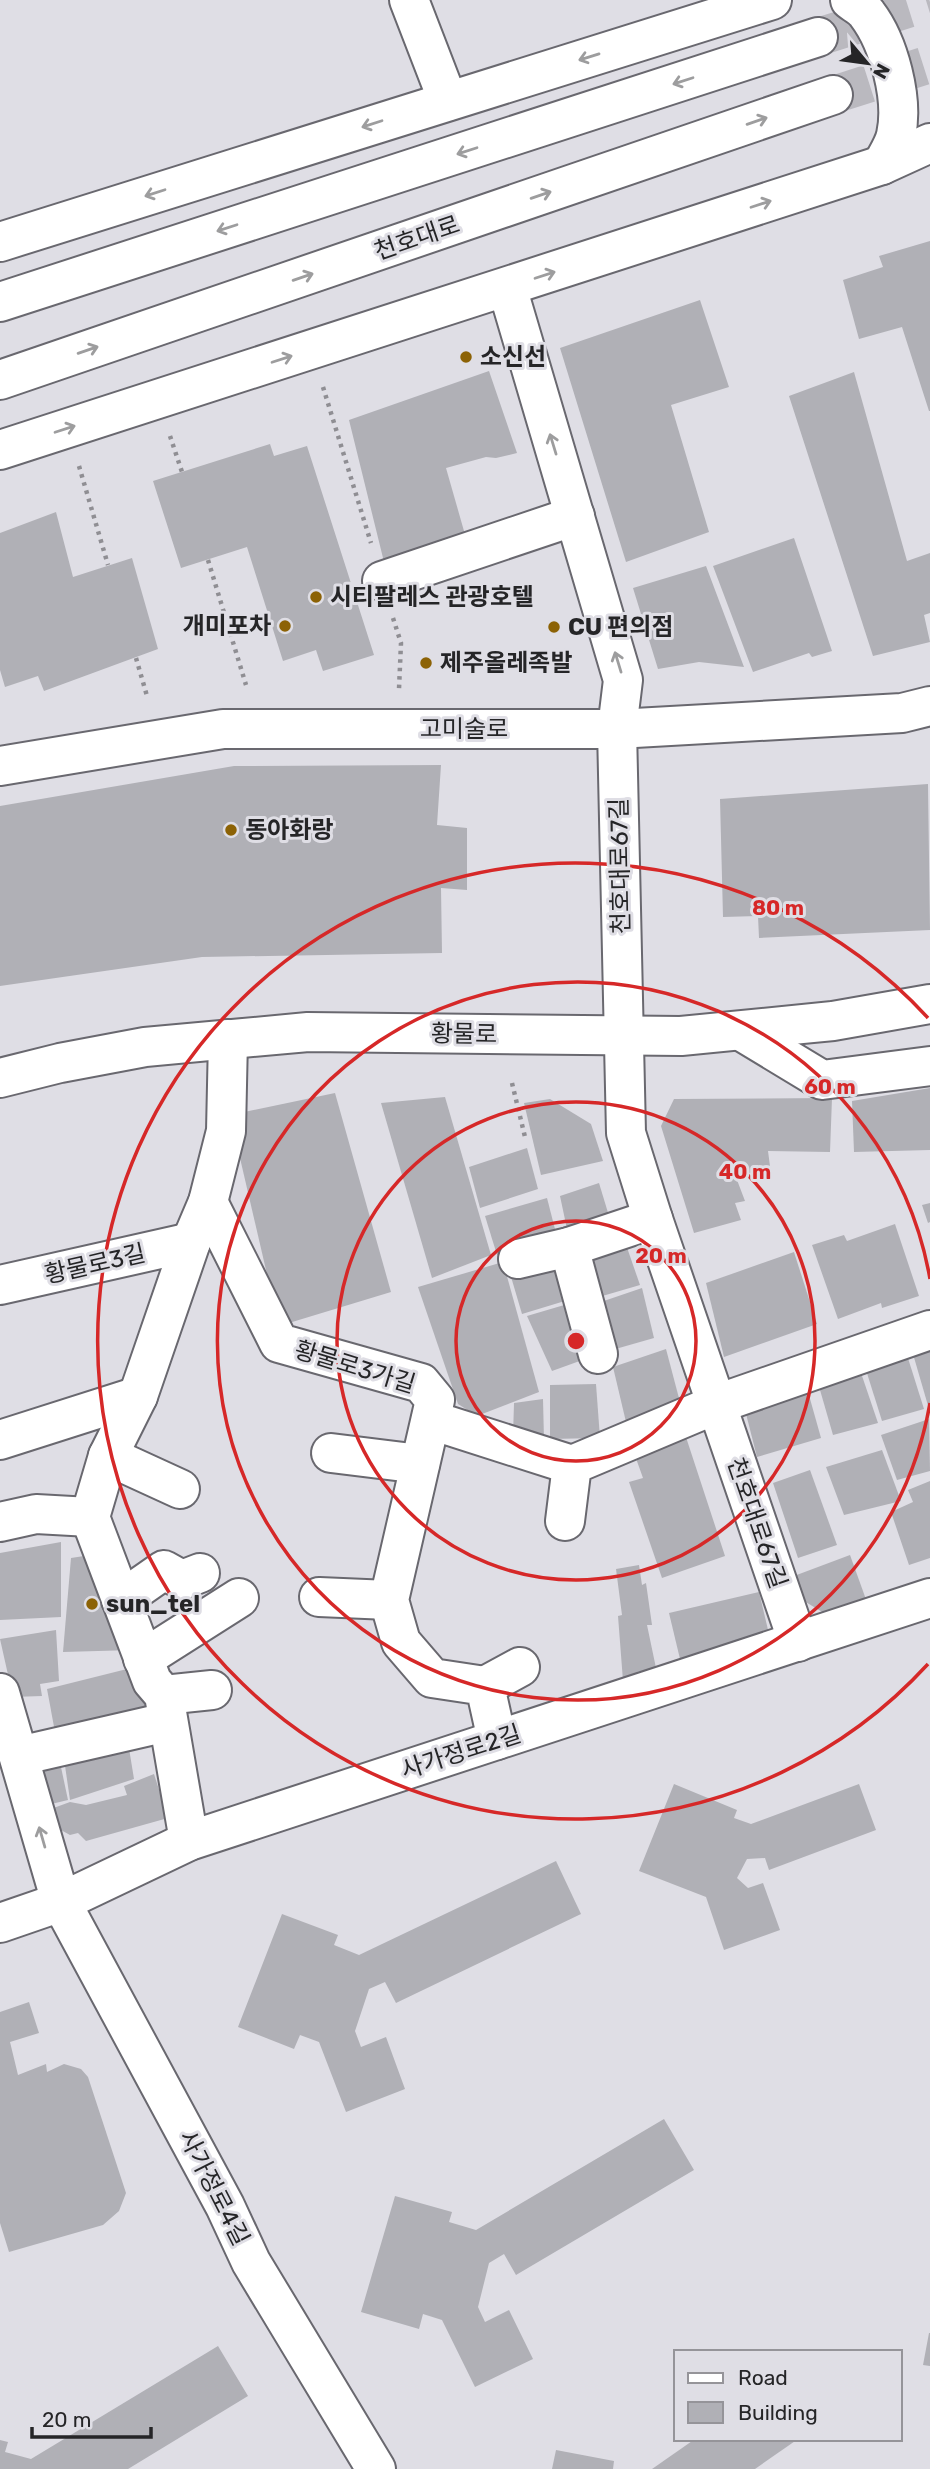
<svg xmlns="http://www.w3.org/2000/svg" width="930" height="2469" viewBox="0 0 930 2469" font-family="Rubik,'Noto Sans KR',sans-serif">
  <style>
    .building { fill: #b0b0b6 }
    .lines { fill: none; stroke-linecap: round; stroke-linejoin: round }
    .primary-tunnel { stroke: #bab9bf; stroke-width: 38; stroke-dasharray: 38 19; stroke-linecap: butt }
    .street-casing { stroke: #69686f; stroke-width: 42 }
    .secondary-casing { stroke: #69686f; stroke-width: 42 }
    .primary-casing { stroke: #69686f; stroke-width: 42 }
    .path { stroke: #8f8e93; stroke-width: 4.5; stroke-dasharray: 3.5 5; stroke-linecap: butt }
    .street { stroke: #fff; stroke-width: 38 }
    .secondary { stroke: #fff; stroke-width: 38 }
    .primary { stroke: #fff; stroke-width: 38 }
    .oneway { stroke: #9d9d9e }
    .ring { fill: none; stroke: #d62828; stroke-width: 3.5 }
    .poi-dot { fill: #8c6205; stroke: #dfdee5; stroke-width: 2.5 }
    .labels { text-anchor: middle; dominant-baseline: central; stroke-width: 6; stroke-linejoin: round; paint-order: stroke }
    .street-label { font-size: 24px; fill: #252527; stroke: #dfdee5 }
    .poi-label { font-size: 24px; font-weight: bold; fill: #252527; stroke: #dfdee5; text-anchor: start }
    .centre { fill: #d62828; stroke: #dfdee5; stroke-width: 3.5 }
    .ring-label { font-size: 21px; text-anchor: middle; font-weight: bold; fill: #d62828; stroke: #dfdee5; stroke-width: 6; stroke-linejoin: round; paint-order: stroke }
  </style>
  <rect width="100%" height="100%" fill="#dfdee5"/>
  <g class="building">
    <polygon points="930,241 930,411 929,411 902,327 859,339 843,280 883,267 879,256"/>
    <polygon points="700,300 729,387 671,405 709,532 626,562 560,348"/>
    <polygon points="489,371 517,453 496,458 486,457 446,468 466,538 384,562 349,420"/>
    <polygon points="854,372 907,561 930,553 930,613 924,615 930,642 873,656 789,396"/>
    <polygon points="270,444 274,456 307,446 374,655 323,671 316,650 283,661 247,547 181,568 153,481"/>
    <polygon points="56,512 73,577 132,558 158,649 44,691 38,676 5,687 0,670 0,533"/>
    <polygon points="794,538 832,651 812,657 809,653 753,672 713,566"/>
    <polygon points="706,566 744,667 699,662 658,669 633,588"/>
    <polygon points="441,765 437,825 467,828 467,890 441,888 442,953 202,957 0,986 0,806 234,766"/>
    <polygon points="928,784 930,930 759,938 758,916 723,917 720,799"/>
    <polygon points="930,1088 930,1150 854,1152 852,1101"/>
    <polygon points="335,1093 391,1292 279,1326 230,1115"/>
    <polygon points="445,1097 491,1255 432,1278 381,1103"/>
    <polygon points="832,1098 830,1152 768,1151 771,1174 734,1172 745,1201 735,1203 741,1220 694,1233 661,1126 674,1099"/>
    <polygon points="550,1099 591,1124 603,1161 541,1175 524,1103"/>
    <polygon points="527,1148 538,1189 480,1208 469,1167"/>
    <polygon points="599,1183 609,1216 567,1229 560,1196"/>
    <polygon points="547,1198 557,1237 497,1255 485,1216"/>
    <polygon points="930,1203 930,1222 928,1223 922,1205"/>
    <polygon points="895,1224 919,1296 882,1308 881,1303 838,1319 812,1245 844,1235 847,1241"/>
    <polygon points="623,1236 640,1285 599,1297 580,1251"/>
    <polygon points="794,1252 817,1324 724,1357 706,1283"/>
    <polygon points="503,1262 539,1392 477,1416 458,1404 418,1287"/>
    <polygon points="559,1268 578,1297 522,1314 509,1270"/>
    <polygon points="642,1288 654,1338 605,1352 595,1304"/>
    <polygon points="571,1303 588,1358 552,1371 527,1316"/>
    <polygon points="930,1347 930,1409 929,1409 913,1354"/>
    <polygon points="666,1349 680,1402 626,1422 613,1367"/>
    <polygon points="907,1355 924,1409 882,1421 866,1370"/>
    <polygon points="859,1367 878,1423 833,1435 818,1383"/>
    <polygon points="805,1381 821,1438 757,1457 743,1402"/>
    <polygon points="596,1384 600,1438 550,1439 550,1385"/>
    <polygon points="543,1399 544,1440 513,1436 514,1403"/>
    <polygon points="929,1419 930,1471 897,1480 881,1435"/>
    <polygon points="683,1428 725,1556 662,1578 629,1482 643,1478 633,1450"/>
    <polygon points="882,1450 901,1501 844,1515 826,1467"/>
    <polygon points="810,1470 837,1545 798,1558 773,1483"/>
    <polygon points="930,1481 930,1558 909,1565 891,1512 913,1502 908,1490"/>
    <polygon points="61,1542 61,1617 0,1620 0,1553"/>
    <polygon points="97,1554 133,1650 63,1652 71,1558"/>
    <polygon points="850,1555 868,1605 829,1616 804,1601 794,1576"/>
    <polygon points="639,1565 642,1585 646,1583 652,1625 647,1625 656,1668 637,1672 638,1679 623,1681 618,1616 622,1615 616,1569"/>
    <polygon points="759,1592 769,1634 680,1659 669,1613"/>
    <polygon points="56,1630 59,1681 40,1684 42,1696 13,1697 0,1639"/>
    <polygon points="139,1666 148,1711 55,1732 47,1689"/>
    <polygon points="127,1736 134,1779 70,1800 63,1752"/>
    <polygon points="58,1753 68,1800 43,1806 31,1762"/>
    <polygon points="154,1774 168,1818 86,1841 78,1833 70,1835 50,1824 48,1810 70,1802 86,1805 127,1795 124,1786"/>
    <polygon points="674,1784 737,1810 734,1818 751,1824 859,1784 876,1830 769,1870 765,1858 747,1859 737,1878 748,1888 763,1883 780,1930 724,1950 706,1897 639,1871"/>
    <polygon points="556,1861 581,1914 396,2003 385,1982 369,1989 355,2031 361,2047 386,2037 405,2089 346,2112 319,2042 300,2035 294,2049 238,2027 282,1914 338,1935 334,1945 359,1955"/>
    <polygon points="29,2002 39,2033 10,2042 18,2075 46,2064 47,2072 64,2064 81,2069 88,2077 126,2193 119,2211 103,2225 9,2252 0,2223 0,2012"/>
    <polygon points="664,2119 694,2170 516,2275 504,2254 489,2263 478,2307 485,2322 509,2310 533,2359 475,2387 442,2320 423,2314 419,2329 361,2312 395,2196 452,2212 449,2222 476,2230"/>
    <polygon points="929,2333 930,2333 930,2366 923,2365"/>
    <polygon points="218,2346 248,2396 128,2469 0,2469 0,2440 8,2442 5,2452 31,2459"/>
    <polygon points="695,2439 798,2439 755,2469 652,2469"/>
    <polygon points="556,2450 614,2461 613,2469 552,2469"/>
  </g>
  <g class="lines">
    <g class="primary-tunnel">
      <polyline points="818,37 930,2"/>
      <polyline points="833,95 930,64"/>
    </g>
    <defs>
      <g id="street">
        <polyline points="409,0 448,101"/>
        <polyline points="507,287 623,680 617,729 626,1133 653,1219 798,1642"/>
        <polyline points="382,581 575,516"/>
        <polyline points="0,766 223,729 617,729 902,713 930,706"/>
        <polyline points="741,1031 822,1080 930,1066"/>
        <polyline points="208,1202 279,1343 421,1383 435,1400 389,1600 401,1642 432,1678 485,1686 497,1740"/>
        <polyline points="569,1247 598,1354"/>
        <polyline points="518,1259 569,1247 653,1219"/>
        <polyline points="0,1285 191,1242"/>
        <polyline points="431,1420 572,1465"/>
        <polyline points="0,1440 138,1396"/>
        <polyline points="331,1453 420,1464"/>
        <polyline points="108,1456 180,1489"/>
        <polyline points="565,1521 572,1465 717,1404 930,1330"/>
        <polyline points="0,1522 36,1514 90,1517"/>
        <polyline points="319,1597 389,1600"/>
        <polyline points="121,1600 164,1570 182,1580 200,1573"/>
        <polyline points="143,1659 239,1598"/>
        <polyline points="485,1686 520,1667"/>
        <polyline points="0,1693 61,1902 225,2206 251,2262 376,2469"/>
        <polyline points="164,1695 212,1690"/>
        <polyline points="19,1756 167,1722"/>
        <polyline points="189,1841 164,1695 152,1681 90,1517 108,1456 138,1396 191,1242 208,1202 226,1131 228,1039"/>
        <polyline points="0,1923 61,1902 189,1841 930,1598"/>
      </g>
      <polyline id="secondary" points="0,1078 60,1063 145,1047 308,1032 681,1036 833,1021 930,1004"/>
      <g id="primary">
        <path d="M 850,0 C 855,4 863,8 867,14 C 889,43 904,99 896,135 C 894,145 887,155 882,165"/>
        <polyline points="0,242 772,0"/>
        <polyline points="0,302 818,37"/>
        <polyline points="0,380 833,95"/>
        <polyline points="0,450 882,165 930,143"/>
      </g>
    </defs>
    <use href="#street" class="street-casing"/>
    <use href="#secondary" class="secondary-casing"/>
    <use href="#primary" class="primary-casing"/>
    <g class="path">
      <polyline points="323,387 371,543"/>
      <polyline points="170,436 182,472"/>
      <polyline points="79,466 108,565"/>
      <polyline points="208,560 246,685"/>
      <polyline points="393,618 401,643 399,689"/>
      <polyline points="136,658 147,696"/>
      <polyline points="512,1083 525,1137"/>
    </g>
    <use href="#street" class="street"/>
    <use href="#secondary" class="secondary"/>
    <use href="#primary" class="primary"/>
  </g>
  <defs><path id="oneway-shaft" d="M-6 0H5M1.5-3L5.5 0L1.5 3" fill="none" stroke-width="1.6" stroke-linecap="round" stroke-linejoin="round" transform="scale(1.75)"/></defs>
  <g class="oneway">
    <use href="#oneway-shaft" transform="translate(589 57) rotate(163)"/>
    <use href="#oneway-shaft" transform="translate(683 81) rotate(162)"/>
    <use href="#oneway-shaft" transform="translate(757 121) rotate(-19)"/>
    <use href="#oneway-shaft" transform="translate(372 124) rotate(162)"/>
    <use href="#oneway-shaft" transform="translate(467 151) rotate(162)"/>
    <use href="#oneway-shaft" transform="translate(155 193) rotate(162)"/>
    <use href="#oneway-shaft" transform="translate(541 195) rotate(-19)"/>
    <use href="#oneway-shaft" transform="translate(761 204) rotate(-18)"/>
    <use href="#oneway-shaft" transform="translate(227 228) rotate(162)"/>
    <use href="#oneway-shaft" transform="translate(545 275) rotate(-18)"/>
    <use href="#oneway-shaft" transform="translate(303 277) rotate(-19)"/>
    <use href="#oneway-shaft" transform="translate(88 350) rotate(-19)"/>
    <use href="#oneway-shaft" transform="translate(282 359) rotate(-18)"/>
    <use href="#oneway-shaft" transform="translate(65 429) rotate(-18)"/>
    <use href="#oneway-shaft" transform="translate(553 444) rotate(-107)"/>
    <use href="#oneway-shaft" transform="translate(618 662) rotate(-107)"/>
    <use href="#oneway-shaft" transform="translate(42 1837) rotate(-106)"/>
  </g>
  <g class="ring">
    <circle cx="576" cy="1341" r="120"/>
    <circle cx="576" cy="1341" r="239"/>
    <path d="M930 1403A359 359 0 1 1 930 1279"/>
    <path d="M928 1664A478 478 0 1 1 928 1018"/>
  </g>
  <g class="poi-dot">
    <circle cx="466" cy="357" r="7"/>
    <circle cx="316" cy="597" r="7"/>
    <circle cx="285" cy="626" r="7"/>
    <circle cx="554" cy="627" r="7"/>
    <circle cx="426" cy="663" r="7"/>
    <circle cx="231" cy="830" r="7"/>
    <circle cx="92" cy="1604" r="7"/>
  </g>
  <g class="labels">
    <g class="street-label">
      <text transform="translate(417 238) rotate(-19)">천호대로</text>
      <text x="464" y="729">고미술로</text>
      <text transform="translate(620 866) rotate(-91)">천호대로67길</text>
      <text transform="translate(464 1034) rotate(1)">황물로</text>
      <text transform="translate(95 1264) rotate(-13)">황물로3길</text>
      <text transform="translate(355 1367) rotate(17)">황물로3가길</text>
      <text transform="translate(757 1523) rotate(71)">천호대로67길</text>
      <text transform="translate(461 1752) rotate(-18)">사가정로2길</text>
      <text transform="translate(214 2188) rotate(63)">사가정로4길</text>
    </g>
    <g class="poi-label">
      <text x="480" y="357">소신선</text>
      <text x="330" y="597">시티팔레스 관광호텔</text>
      <text x="271" y="626" text-anchor="end">개미포차</text>
      <text x="568" y="627">CU 편의점</text>
      <text x="440" y="663">제주올레족발</text>
      <text x="245" y="830">동아화랑</text>
      <text x="106" y="1604">sun_tel</text>
    </g>
  </g>
  <circle cx="576" cy="1341" r="10" class="centre"/>
  <g class="ring-label">
    <text x="778" y="915">80 m</text>
    <text x="830" y="1094">60 m</text>
    <text x="745" y="1179">40 m</text>
    <text x="661" y="1263">20 m</text>
  </g>
  <rect x="674" y="2350" width="228" height="91" fill="#dfdee5" stroke="#959499" stroke-width="2"/>
  <rect x="688" y="2373" width="35" height="10" fill="#ffffff" stroke="#959499" stroke-width="2"/>
  <text x="738" y="2385" font-size="21" fill="#252527">Road</text>
  <rect x="688" y="2402" width="35" height="21" fill="#b0b0b6" stroke="#959499" stroke-width="2"/>
  <text x="738" y="2420" font-size="21" fill="#252527">Building</text>
  <g transform="translate(867 63) rotate(119)" stroke="#dfdee5" stroke-width="5" paint-order="stroke">
  <path d="M0-5L12 26L0 18L-12 26Z" fill="#252527"/>
  <text y="-10" font-size="19" font-weight="bold" text-anchor="middle" fill="#252527">N</text>
  </g>
  <path d="M32 2427v10h119v-10" fill="none" stroke="#252527" stroke-width="3.5"/>
  <text x="42" y="2427" font-size="21" fill="#252527" stroke="#dfdee5" stroke-width="5" paint-order="stroke">20 m</text>
</svg>
